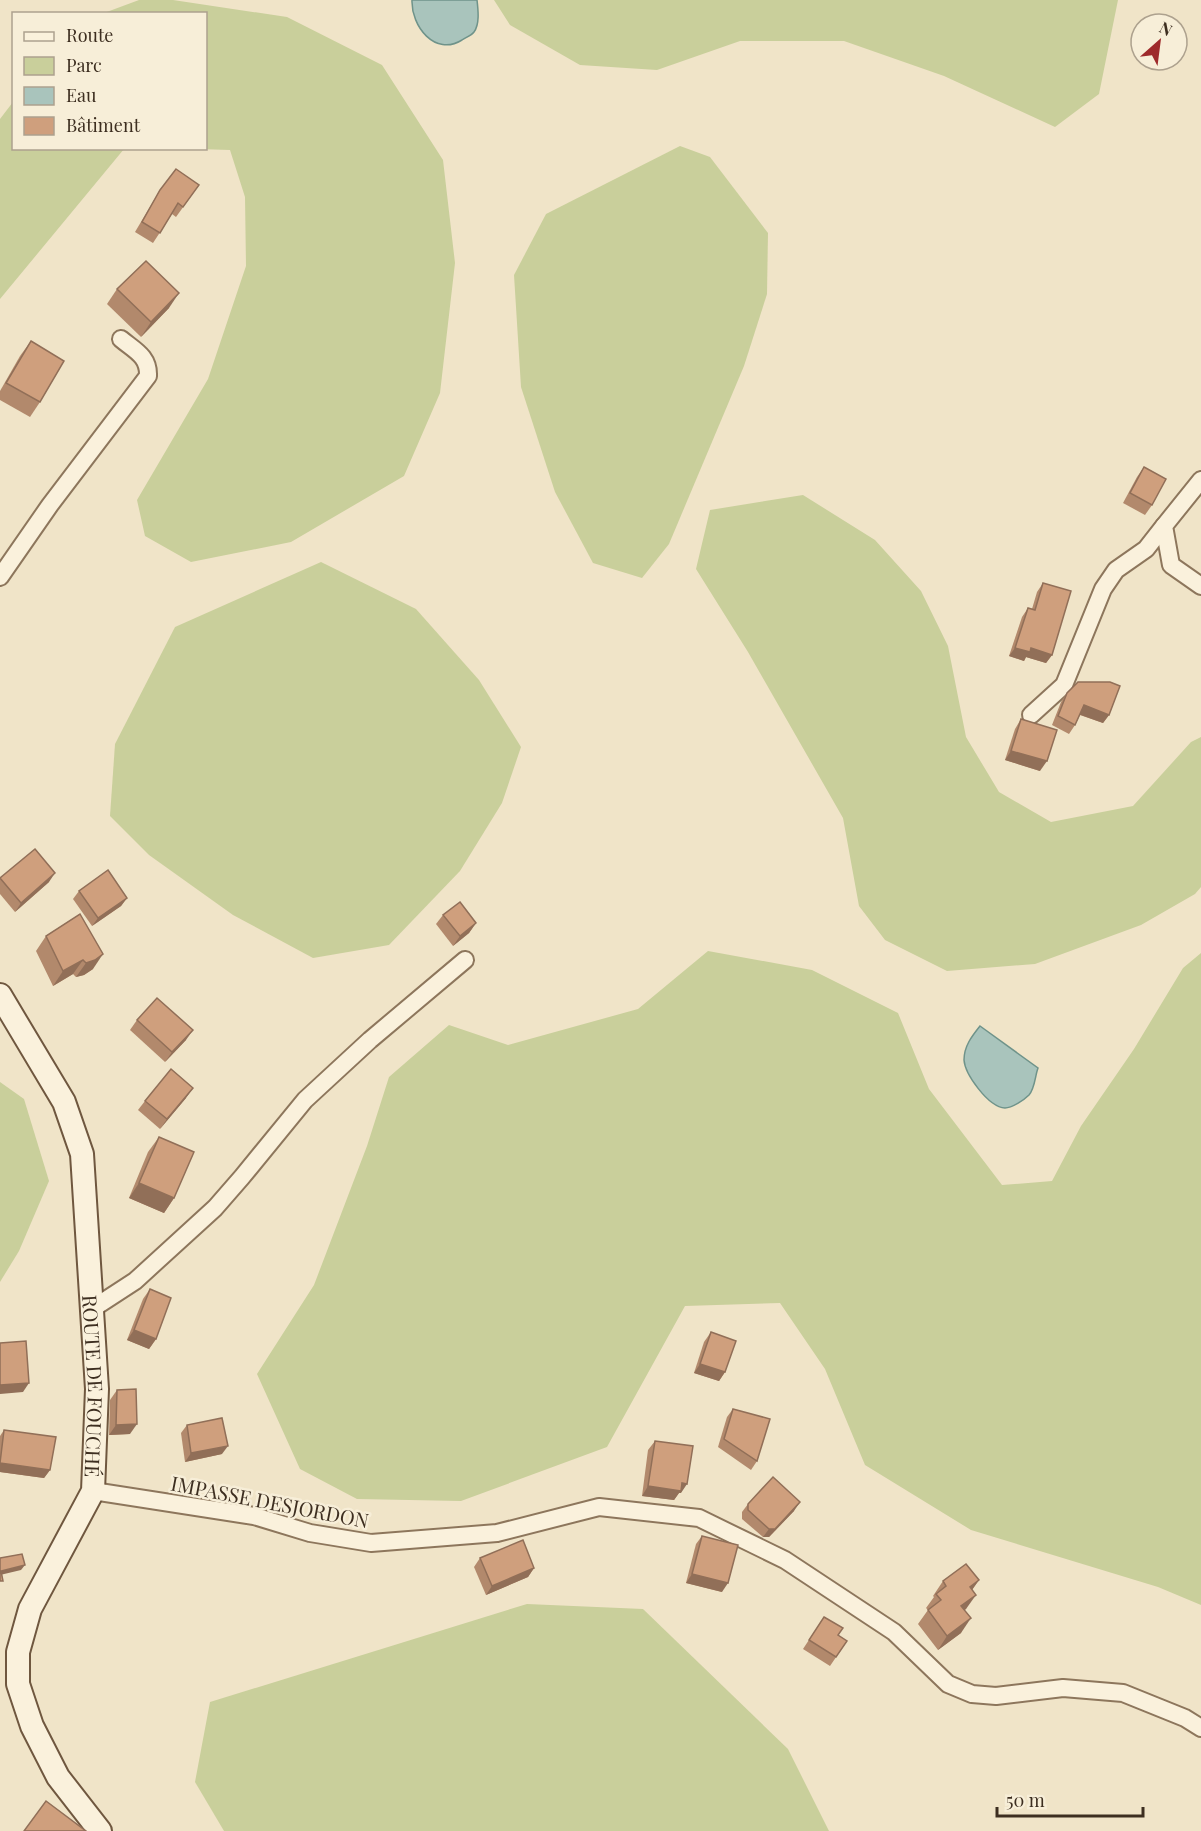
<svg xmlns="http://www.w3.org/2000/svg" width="1201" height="1831" viewBox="0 0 1201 1831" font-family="'Playfair Display',serif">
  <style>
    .green { fill: #c9cf9b }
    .water { fill: #a9c4bc; stroke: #6f938a; stroke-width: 1.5 }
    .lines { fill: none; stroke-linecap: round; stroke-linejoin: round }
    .street-casing { stroke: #8d765c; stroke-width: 20 }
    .secondary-casing { stroke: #6f573f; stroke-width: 26 }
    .street { stroke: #faf1dc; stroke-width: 16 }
    .secondary { stroke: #faf1dc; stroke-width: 22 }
    .wall { fill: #b2896c }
    .shaded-wall { fill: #916f58 }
    .building { fill: #cf9f7d; stroke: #916f58; stroke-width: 1.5 }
    .labels { text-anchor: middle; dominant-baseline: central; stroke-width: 5; stroke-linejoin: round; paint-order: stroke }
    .street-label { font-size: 20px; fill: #3d2e20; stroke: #f7eed8 }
  </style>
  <rect width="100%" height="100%" fill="#f0e4c8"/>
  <g class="green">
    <polygon points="139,0 173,0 287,17 382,65 443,160 455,263 440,393 404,476 291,542 191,562 145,536 137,500 208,379 246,266 245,197 230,150 197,149 206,148 206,14 104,13"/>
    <polygon points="494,0 1118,0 1099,94 1055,127 944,76 844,41 740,41 657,70 580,65 510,25"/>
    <polygon points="13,102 14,148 124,149 0,299 0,119"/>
    <polygon points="680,146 710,157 768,233 767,294 744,366 669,544 642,578 593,563 555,492 521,387 514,275 546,214"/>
    <polygon points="803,495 875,540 921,591 948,646 966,737 999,792 1051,822 1133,806 1191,742 1201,737 1201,887 1195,894 1141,925 1035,964 947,971 885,940 859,906 843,818 748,652 696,569 710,510"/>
    <polygon points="321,562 416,609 479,680 521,747 502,803 460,871 389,945 313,958 233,915 149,855 110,816 115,744 175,627"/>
    <polygon points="708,951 812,970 898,1013 929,1089 1002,1185 1052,1181 1081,1126 1134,1049 1183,968 1201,953 1201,1605 1158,1587 971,1530 865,1465 825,1369 780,1303 685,1306 607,1447 461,1501 357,1499 300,1469 257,1374 314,1285 367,1146 389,1077 449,1025 508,1045 638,1009"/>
    <polygon points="0,1082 24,1099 49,1181 19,1251 0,1282"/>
    <polygon points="527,1604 643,1609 788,1749 829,1831 224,1831 195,1782 210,1702"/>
  </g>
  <g class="water">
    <path d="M 412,0 L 477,0 C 478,9 480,24 474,32 C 472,35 465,38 462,40 C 435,57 411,26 412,0 Z"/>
    <path d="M 980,1026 L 1038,1068 C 1035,1076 1035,1088 1029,1095 C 1024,1100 1012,1108 1005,1108 C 988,1107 965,1074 964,1060 C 964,1046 972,1036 980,1026 Z"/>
  </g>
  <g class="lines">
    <defs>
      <g id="street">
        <polyline points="1201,480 1164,526 1171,565 1201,586"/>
        <path d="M 0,577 L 50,505 L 148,376 C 149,356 134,350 121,339"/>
        <polyline points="1031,715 1064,685 1103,589 1116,570 1146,549 1164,526"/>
        <polyline points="92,1309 135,1281 215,1208 242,1177 305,1100 370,1040 465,960"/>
        <polyline points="93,1491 254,1516 310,1533 371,1543 497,1533 599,1507 699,1518 785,1560 894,1632 948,1684 972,1694 996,1696 1063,1688 1123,1693 1185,1718 1201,1728"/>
      </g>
      <g id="secondary">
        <path id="s1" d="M 0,995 L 64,1102 L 82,1154 L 97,1389 L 93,1491 L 30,1609 L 18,1652 L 18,1684 L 32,1726 L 58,1777 L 100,1831"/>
      </g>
    </defs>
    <use href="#street" class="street-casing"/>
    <use href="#secondary" class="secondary-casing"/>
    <use href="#street" class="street"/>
    <use href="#secondary" class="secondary"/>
  </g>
  <g class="wall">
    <polygon points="176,169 199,185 176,217 172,214 153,243 135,232 154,200"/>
    <polygon points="117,289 169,308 141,337 107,304"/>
    <polygon points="31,341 40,402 30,417 0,400 0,391 20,356"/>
    <polygon points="1144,467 1152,505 1145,515 1123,503 1137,477"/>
    <polygon points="1043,583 1052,655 1046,663 1026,657 1024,661 1009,656 1022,617 1028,608 1032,609 1037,592"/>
    <polygon points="1067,693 1109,715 1103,723 1080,715 1075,725 1069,734 1052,725 1061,702"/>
    <polygon points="1021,719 1040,771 1005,760 1015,729"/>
    <polygon points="0,878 49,882 15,912 0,894"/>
    <polygon points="79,891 127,898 121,906 92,926 73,899"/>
    <polygon points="80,914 93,969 84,975 76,977 73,974 53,986 36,951 46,936"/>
    <polygon points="443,915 476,923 469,933 453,946 436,924"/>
    <polygon points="137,1020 186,1040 165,1062 130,1030"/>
    <polygon points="186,1098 160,1129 138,1110 145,1101"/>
    <polygon points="159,1137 174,1198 164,1213 129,1198 148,1152"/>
    <polygon points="150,1289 156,1339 149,1349 127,1340 143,1299"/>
    <polygon points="711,1332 725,1372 719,1381 694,1373 704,1342"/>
    <polygon points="117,1390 130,1434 109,1435 110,1400"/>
    <polygon points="733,1409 757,1461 751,1470 718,1447 727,1417"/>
    <polygon points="187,1425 222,1454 185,1462 181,1433"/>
    <polygon points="4,1430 50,1470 44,1478 0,1472 0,1436"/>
    <polygon points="655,1441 681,1493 679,1493 674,1500 642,1496 648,1450"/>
    <polygon points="748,1504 794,1511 769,1537 763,1537 742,1519 742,1512"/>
    <polygon points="702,1536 722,1592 686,1583 696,1544"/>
    <polygon points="480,1558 534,1568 528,1577 486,1595 474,1567"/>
    <polygon points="979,1580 972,1590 966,1609 964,1610 961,1633 938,1650 918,1624 928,1610 926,1608 934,1597 933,1596 943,1581"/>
    <polygon points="824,1617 838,1635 847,1641 830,1666 803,1649"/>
  </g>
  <g class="shaded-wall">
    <polygon points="179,293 169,308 141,337 151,322"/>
    <polygon points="1015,648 1031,648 1052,655 1046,663 1026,657 1024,661 1009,656"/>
    <polygon points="1084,705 1109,715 1103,723 1078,714"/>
    <polygon points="1011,751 1047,761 1040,771 1005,760"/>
    <polygon points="55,873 49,882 15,912 21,903"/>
    <polygon points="127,898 121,906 92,926 98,918"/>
    <polygon points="476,923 469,933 453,946 460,936"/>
    <polygon points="103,954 93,969 84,975 76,977 86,963"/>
    <polygon points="83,960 73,974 53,986 63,971"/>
    <polygon points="193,1030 186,1040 165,1062 172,1052"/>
    <polygon points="193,1088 186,1098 160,1129 167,1119"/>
    <polygon points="139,1183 174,1198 164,1213 129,1198"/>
    <polygon points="134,1330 156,1339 149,1349 127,1340"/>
    <polygon points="700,1364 725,1372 719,1381 694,1373"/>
    <polygon points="29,1383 23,1392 0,1394 0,1385"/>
    <polygon points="137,1424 130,1434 109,1435 116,1425"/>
    <polygon points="228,1446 222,1454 185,1462 191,1453"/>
    <polygon points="0,1463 50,1470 44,1478 0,1472"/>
    <polygon points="682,1483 687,1484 681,1493 679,1493 674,1500 642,1496 648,1486"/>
    <polygon points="800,1502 794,1511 769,1537 763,1537 769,1529"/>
    <polygon points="25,1565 21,1570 0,1575 1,1571"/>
    <polygon points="534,1568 528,1577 486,1595 492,1586"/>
    <polygon points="692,1574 728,1583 722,1592 686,1583"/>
    <polygon points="979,1580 969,1594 970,1587"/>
    <polygon points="976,1595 966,1609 951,1620 961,1606"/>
    <polygon points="971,1618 961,1633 938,1650 947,1636"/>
  </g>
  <g class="building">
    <polygon points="176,169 199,185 183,207 178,203 160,233 142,222 160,190"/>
    <polygon points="146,261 179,293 151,322 117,289"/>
    <polygon points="31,341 64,361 40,402 6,383"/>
    <polygon points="1144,467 1166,479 1152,505 1130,493"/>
    <polygon points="1043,583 1071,591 1052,655 1031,648 1030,652 1015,648 1028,608 1035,610"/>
    <polygon points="1078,682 1110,682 1120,686 1109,715 1084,705 1075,725 1058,716 1067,693"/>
    <polygon points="1021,719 1057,730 1047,761 1011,751"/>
    <polygon points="35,849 55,873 21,903 0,878"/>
    <polygon points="108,870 127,898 98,918 79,891"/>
    <polygon points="460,902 476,923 460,936 443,915"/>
    <polygon points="80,914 103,954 95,960 86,963 83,960 63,971 46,936"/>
    <polygon points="157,998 193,1030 172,1052 137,1020"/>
    <polygon points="171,1069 193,1088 167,1119 145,1101"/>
    <polygon points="159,1137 194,1152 174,1198 139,1183"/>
    <polygon points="150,1289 171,1298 156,1339 134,1330"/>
    <polygon points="711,1332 736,1341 725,1372 700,1364"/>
    <polygon points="26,1341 29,1383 0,1385 0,1343"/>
    <polygon points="136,1389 137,1424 116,1425 117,1390"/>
    <polygon points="733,1409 770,1419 757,1461 724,1439"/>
    <polygon points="222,1418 228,1446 191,1453 187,1425"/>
    <polygon points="4,1430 56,1437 50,1470 0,1463"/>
    <polygon points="655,1441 693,1446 687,1484 682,1483 681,1491 648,1486"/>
    <polygon points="773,1477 800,1502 775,1529 769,1529 748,1510 748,1504"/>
    <polygon points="702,1536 738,1545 728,1583 692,1574"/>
    <polygon points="523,1540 534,1568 492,1586 480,1558"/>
    <polygon points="22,1554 25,1565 1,1571 3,1581 0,1581 0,1558"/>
    <polygon points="966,1564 979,1580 970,1587 976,1595 961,1606 971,1618 947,1636 928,1610 941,1600 936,1594 946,1586 943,1581"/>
    <polygon points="824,1617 843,1628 838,1635 847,1641 836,1657 809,1640"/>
    <polygon points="46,1801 86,1831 24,1831"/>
  </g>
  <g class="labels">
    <g class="street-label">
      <text stroke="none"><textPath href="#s1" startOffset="412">ROUTE DE FOUCHÉ</textPath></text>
      <text transform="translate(270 1501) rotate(11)">IMPASSE DESJORDON</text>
    </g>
  </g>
  <rect x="12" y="12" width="195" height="138" fill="#f7eed8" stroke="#ada18e" stroke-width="1.5"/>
  <rect x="24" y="32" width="30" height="9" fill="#faf1dc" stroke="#ada18e" stroke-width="1.5"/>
  <text x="66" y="42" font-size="18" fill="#3d2e20">Route</text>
  <rect x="24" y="57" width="30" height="18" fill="#c9cf9b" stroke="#ada18e" stroke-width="1.5"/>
  <text x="66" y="72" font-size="18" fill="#3d2e20">Parc</text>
  <rect x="24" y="87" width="30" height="18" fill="#a9c4bc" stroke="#ada18e" stroke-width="1.5"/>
  <text x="66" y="102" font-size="18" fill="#3d2e20">Eau</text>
  <rect x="24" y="117" width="30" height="18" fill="#cf9f7d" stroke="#ada18e" stroke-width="1.5"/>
  <text x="66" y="132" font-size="18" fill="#3d2e20">Bâtiment</text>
  <g transform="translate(1159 42) rotate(28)"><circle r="28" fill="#f7eed8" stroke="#ada18e" stroke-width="1.5"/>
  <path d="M0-4.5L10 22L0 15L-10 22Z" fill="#9e2a2b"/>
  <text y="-9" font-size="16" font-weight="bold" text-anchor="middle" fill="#3d2e20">N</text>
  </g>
  <path d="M997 1807v9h146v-9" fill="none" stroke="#3d2e20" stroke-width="3"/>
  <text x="1006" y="1807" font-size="18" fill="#3d2e20" stroke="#f7eed8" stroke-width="4.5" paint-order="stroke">50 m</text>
</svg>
